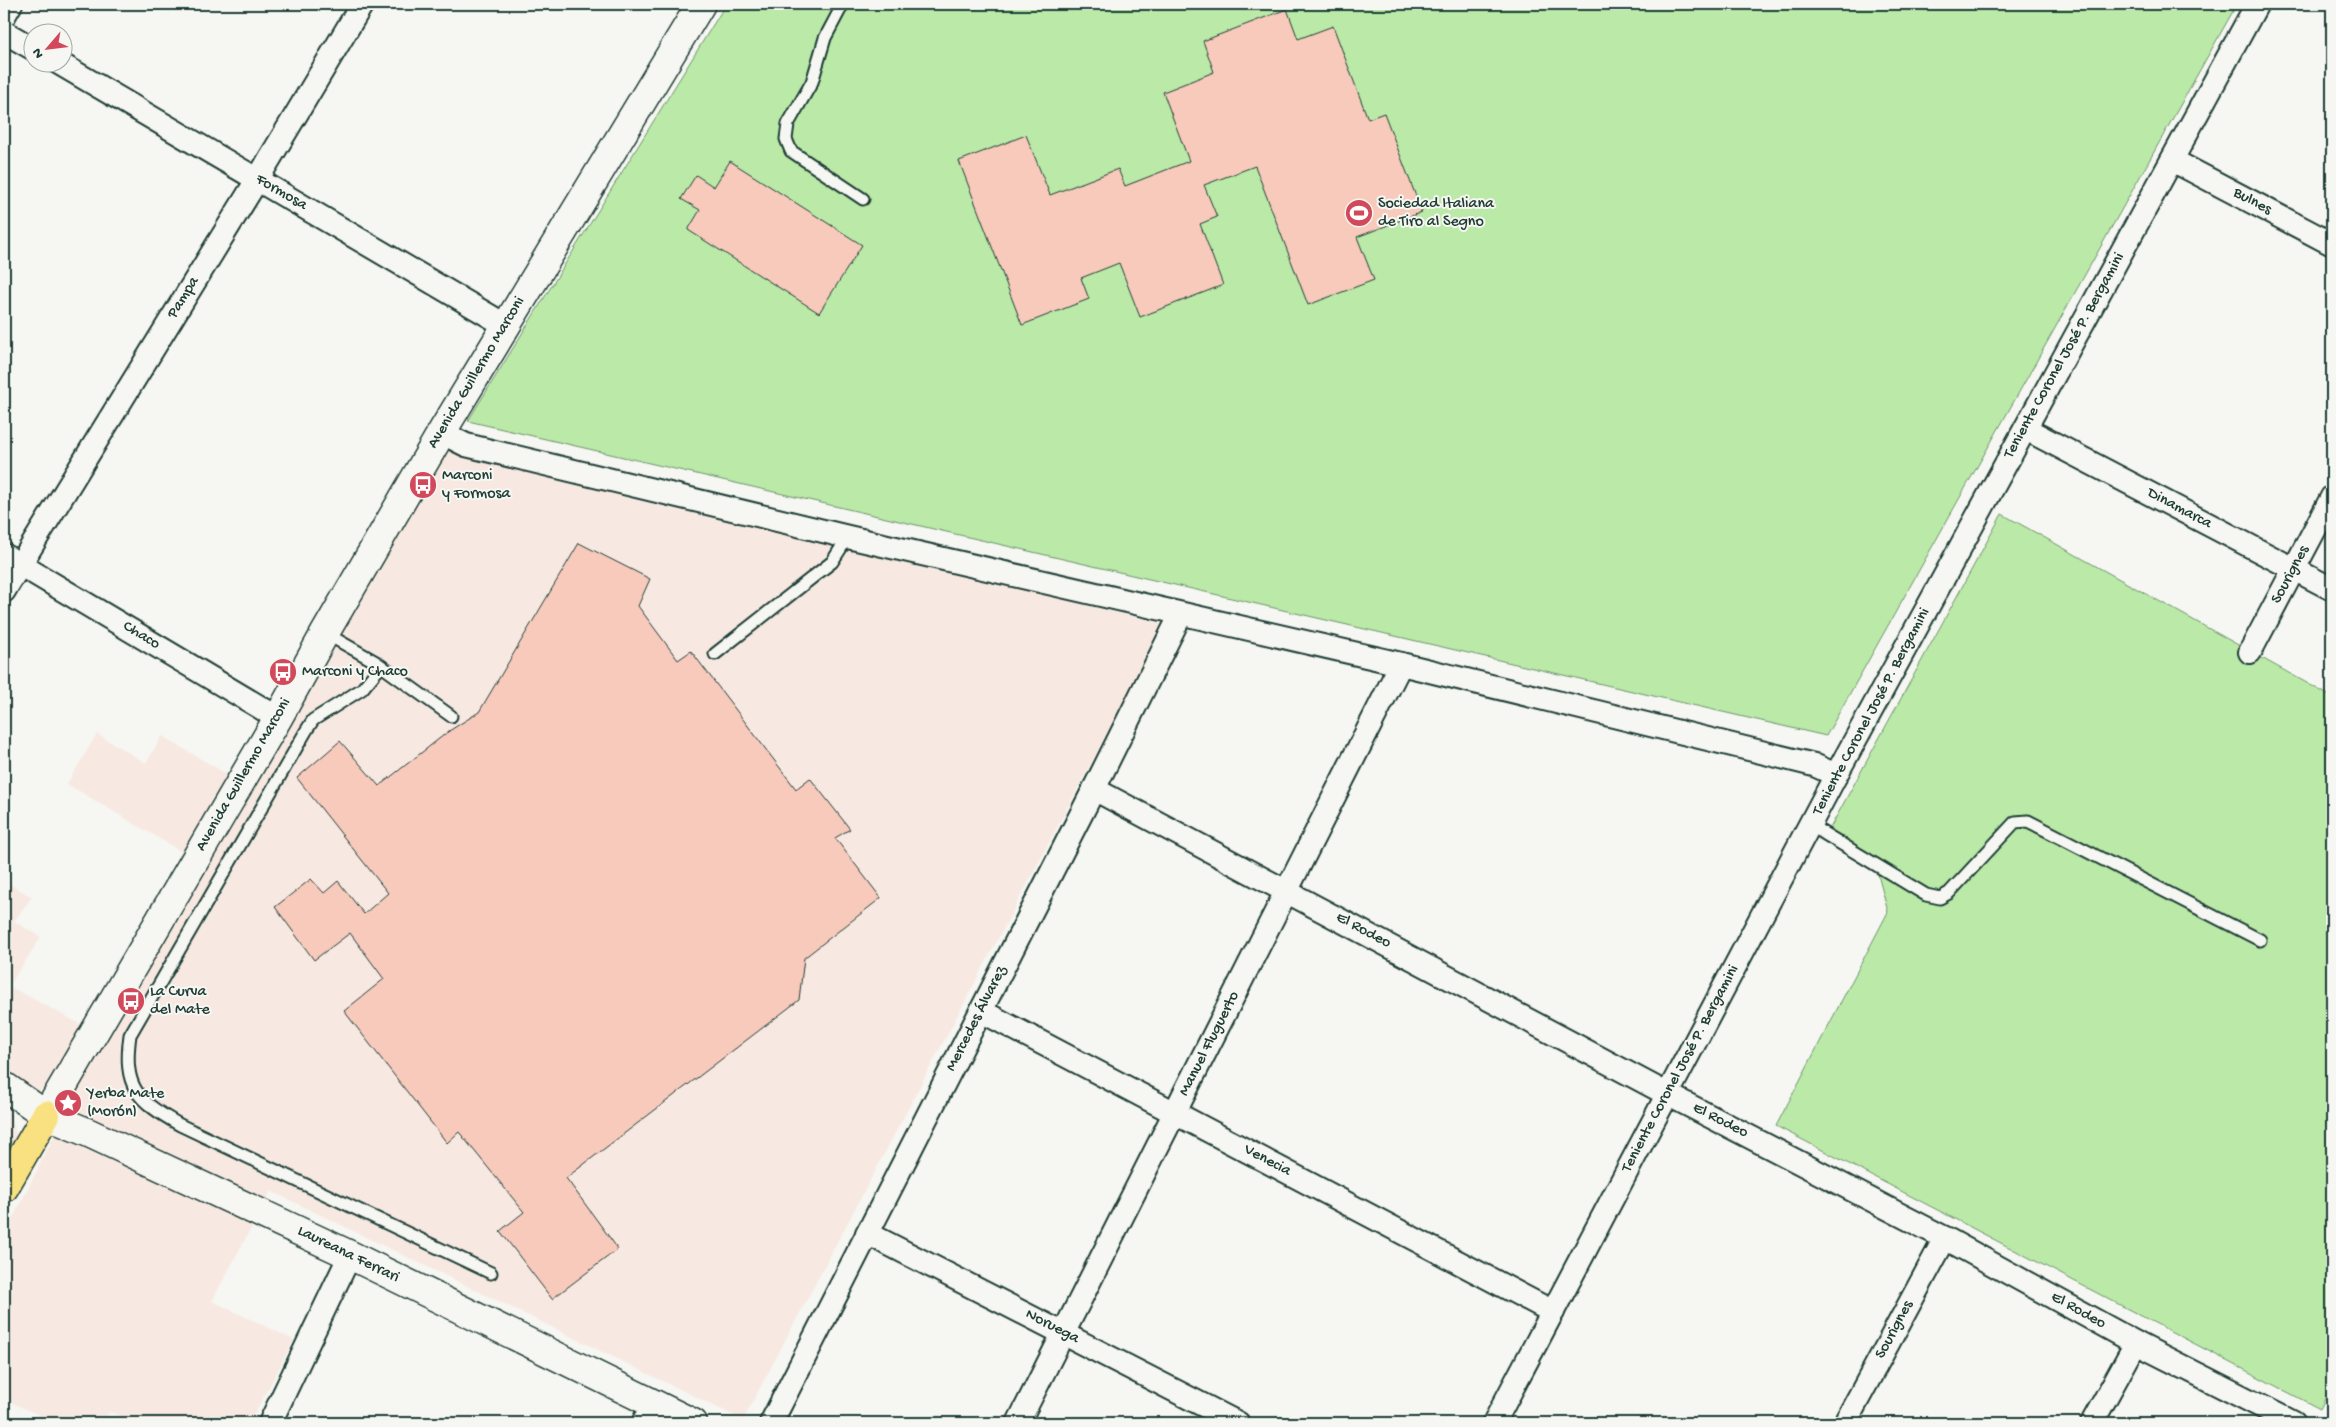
<svg xmlns="http://www.w3.org/2000/svg" width="2336" height="1427" viewBox="0 0 2336 1427" font-family="'Gochi Hand',sans-serif">
  <style>
    .built { fill: #f7e9e2 }
    .green { fill: #bbe9a8; stroke: #6d936e }
    .building { fill: #f8cabc; stroke: #1f3d34 }
    .lines { fill: none; stroke-linecap: round; stroke-linejoin: round }
    .lane-casing { stroke: #1f3d34; stroke-width: 15 }
    .street-casing { stroke: #1f3d34; stroke-width: 26 }
    .secondary-casing { stroke: #1f3d34; stroke-width: 31 }
    .primary-casing { stroke: #1f3d34; stroke-width: 31 }
    .lane { stroke: #f6f6f2; stroke-width: 11 }
    .street { stroke: #f6f6f2; stroke-width: 22 }
    .secondary { stroke: #f6f6f2; stroke-width: 28 }
    .primary { stroke: #f9e181; stroke-width: 28 }
    .labels { text-anchor: middle; dominant-baseline: central; stroke-width: 4; stroke-linejoin: round; paint-order: stroke }
    .street-label { font-size: 16px; fill: #1f3d34; stroke: #f6f6f2 }
    .poi-label { font-size: 16px; fill: #1f3d34; stroke: #f6f6f2; text-anchor: start }
  </style>
  <rect width="100%" height="100%" fill="#f6f6f2"/>
  <filter id="ink" filterUnits="userSpaceOnUse"><feTurbulence type="fractalNoise" baseFrequency=".02" numOctaves="2"/><feDisplacementMap in="SourceGraphic" scale="10" xChannelSelector="R" yChannelSelector="G"/><feConvolveMatrix kernelMatrix="1 2 1 2 8 2 1 2 1" color-interpolation-filters="sRGB"/></filter>
  <g filter="url(#ink)">
    <g class="built">
      <polygon points="447,449 1165,624 743,1420 271,1191 212,1301 294,1340 250,1423 137,1423 110,1412 100,1423 56,1423 4,1399 4,1236 81,1082"/>
      <polygon points="97,734 146,763 162,736 228,775 182,852 67,784"/>
      <polygon points="4,881 32,897 14,921 41,937 9,986 84,1026 46,1088 38,1092 32,1090 4,1071"/>
      <polygon points="4,1106 11,1114 16,1134 16,1143 4,1164"/>
    </g>
    <g class="green">
      <polygon points="726,4 2237,4 1826,736 468,421"/>
      <polygon points="2002,514 2332,697 2332,1385 2320,1409 1776,1126 1888,912 1876,867 1823,841"/>
    </g>
    <g class="building">
      <polygon points="1287,9 1298,39 1333,26 1368,119 1384,113 1422,212 1357,237 1374,280 1308,305 1255,166 1204,185 1217,217 1200,224 1223,285 1140,317 1119,263 1081,278 1089,299 1022,325 959,161 1026,135 1050,195 1118,169 1125,186 1189,161 1163,92 1214,72 1203,41"/>
      <polygon points="730,161 862,245 819,313 688,230 700,210 681,199 696,175 714,187"/>
      <polygon points="579,543 650,579 638,606 678,660 691,651 796,789 810,778 850,829 835,838 881,898 804,958 799,1000 566,1178 618,1249 552,1299 500,1231 524,1212 459,1132 447,1143 344,1011 384,979 350,933 314,960 275,907 311,879 324,893 338,881 364,914 388,893 297,778 340,741 379,786 449,731 479,712"/>
    </g>
    <g class="lines">
      <defs>
        <g id="lane">
          <polyline points="843,4 825,38 812,82 788,124 786,139 791,151 863,199"/>
          <polyline points="325,633 376,662 451,716"/>
          <polyline points="715,654 832,562 848,537"/>
          <path d="M 381,666 L 362,689 L 313,720 L 306,731 L 130,1035 C 123,1087 136,1100 180,1125 L 491,1273"/>
          <polyline points="1810,825 1926,895 1940,898 1949,893 2015,822 2028,821 2260,940"/>
        </g>
        <g id="street">
          <polyline points="4,16 11,4"/>
          <polyline points="4,32 32,48"/>
          <polyline points="57,62 505,325"/>
          <polyline points="2172,160 2332,244"/>
          <polyline points="2026,429 2332,589"/>
          <polyline points="443,430 456,440 466,445 848,537 1401,664 1814,765 1836,775"/>
          <polyline points="4,555 278,718"/>
          <polyline points="4,591 257,180 362,4"/>
          <polyline points="2250,652 2332,497"/>
          <polyline points="1094,789 1667,1094 1945,1238 2136,1343 2294,1423"/>
          <polyline points="981,1011 1553,1312"/>
          <polyline points="867,1233 1238,1423"/>
          <polyline points="270,1423 350,1255"/>
          <polyline points="643,1423 653,1403"/>
          <polyline points="771,1423 1094,789 1181,614"/>
          <polyline points="1018,1423 1401,664"/>
          <polyline points="1494,1423 1836,775 2257,4"/>
          <polyline points="1845,1423 1945,1238"/>
          <polyline points="2092,1423 2136,1343"/>
        </g>
        <g id="secondary">
          <polyline points="4,1086 46,1115 89,1133 350,1255 693,1423"/>
          <polyline points="46,1115 278,718 325,633 443,430 701,4"/>
        </g>
        <polyline id="primary" points="4,1188 46,1115"/>
      </defs>
      <use href="#lane" class="lane-casing"/>
      <use href="#street" class="street-casing"/>
      <use href="#secondary" class="secondary-casing"/>
      <use href="#primary" class="primary-casing"/>
      <use href="#lane" class="lane"/>
      <use href="#street" class="street"/>
      <use href="#secondary" class="secondary"/>
      <use href="#primary" class="primary"/>
    </g>
  </g>
  <defs>
    <symbol id="stadium-disc" viewBox="-11 -11 22 22"><circle r="9.5" fill="#d1495b" stroke="#f6f6f2"/><path d="M0-5a6.5 5 0 1 0 0 10a6.5 5 0 1 0 0-10ZM-3.5-1.8h7v3.6h-7Z" fill="#fff"/></symbol>
    <symbol id="bus-disc" viewBox="-11 -11 22 22"><circle r="9.5" fill="#d1495b" stroke="#f6f6f2"/><path d="M-5-6H5V4H4V6H2V4H-2V6H-4V4H-5ZM-3.5-4V0h7V-4ZM-3.5 1.2v1.5H-2V1.2ZM2 1.2v1.5H3.5V1.2Z" fill="#fff"/></symbol>
    <symbol id="sight-disc" viewBox="-11 -11 22 22"><circle r="9.5" fill="#d1495b" stroke="#f6f6f2"/><path d="M0-6L1.8-2.2L6-1.7L2.9 1.2L3.7 5.4L0 3.3L-3.7 5.4L-2.9 1.2L-6-1.7L-1.8-2.2Z" fill="#fff"/></symbol>
  </defs>
  <g fill-rule="evenodd">
    <use href="#stadium-disc" x="1343" y="197" width="32" height="32"/>
    <use href="#bus-disc" x="407" y="469" width="32" height="32"/>
    <use href="#bus-disc" x="267" y="656" width="32" height="32"/>
    <use href="#bus-disc" x="115" y="985" width="32" height="32"/>
    <use href="#sight-disc" x="52" y="1087" width="32" height="32"/>
  </g>
  <g class="labels">
    <g class="street-label">
      <text transform="translate(281 193) rotate(30)">Formosa</text>
      <text transform="translate(2252 202) rotate(28)">Bulnes</text>
      <text transform="translate(184 298) rotate(-58)">Pampa</text>
      <text transform="translate(2065 356) rotate(-61)">Teniente Coronel José P. Bergamini</text>
      <text transform="translate(477 373) rotate(-59)">Avenida Guillermo Marconi</text>
      <text transform="translate(2179 509) rotate(28)">Dinamarca</text>
      <text transform="translate(2291 575) rotate(-62)">Sourignes</text>
      <text transform="translate(141 636) rotate(31)">Chaco</text>
      <text transform="translate(1872 712) rotate(-62)">Teniente Coronel José P. Bergamini</text>
      <text transform="translate(244 775) rotate(-60)">Avenida Guillermo Marconi</text>
      <text transform="translate(1363 931) rotate(28)">El Rodeo</text>
      <text transform="translate(977 1019) rotate(-63)">Mercedes Álvarez</text>
      <text transform="translate(1210 1044) rotate(-63)">Manuel Fluguerto</text>
      <text transform="translate(1681 1069) rotate(-62)">Teniente Coronel José P. Bergamini</text>
      <text transform="translate(1720 1121) rotate(27)">El Rodeo</text>
      <text transform="translate(1267 1161) rotate(28)">Venecia</text>
      <text transform="translate(348 1255) rotate(26)">Laureana Ferrari</text>
      <text transform="translate(2078 1311) rotate(29)">El Rodeo</text>
      <text transform="translate(1052 1327) rotate(27)">Noruega</text>
      <text transform="translate(1895 1330) rotate(-62)">Sourignes</text>
    </g>
    <g class="poi-label">
      <text x="1378" y="204">Sociedad Italiana<tspan x="1378" dy="18">de Tiro al Segno</tspan></text>
      <text x="442" y="476">Marconi<tspan x="442" dy="18">y Formosa</tspan></text>
      <text x="302" y="672">Marconi y Chaco</text>
      <text x="150" y="992">La Curva<tspan x="150" dy="18">del Mate</tspan></text>
      <text x="87" y="1094">Yerba Mate<tspan x="87" dy="18">(Morón)</tspan></text>
    </g>
  </g>
  <rect width="2336" height="1427" fill="none" stroke="#f6f6f2" stroke-width="20"/>
  <rect x="10" y="10" width="2316" height="1407" fill="none" stroke="#1f3d34" stroke-width="2" filter="url(#ink)"/>
  <g transform="translate(48 48) rotate(242)"><circle r="24" fill="#f6f6f2" stroke="#a0aca6"/>
  <path d="M0-4L9 19L0 12L-9 19Z" fill="#d1495b"/>
  <text y="-8" font-size="14" font-weight="bold" text-anchor="middle" fill="#1f3d34">N</text>
  </g>
</svg>
